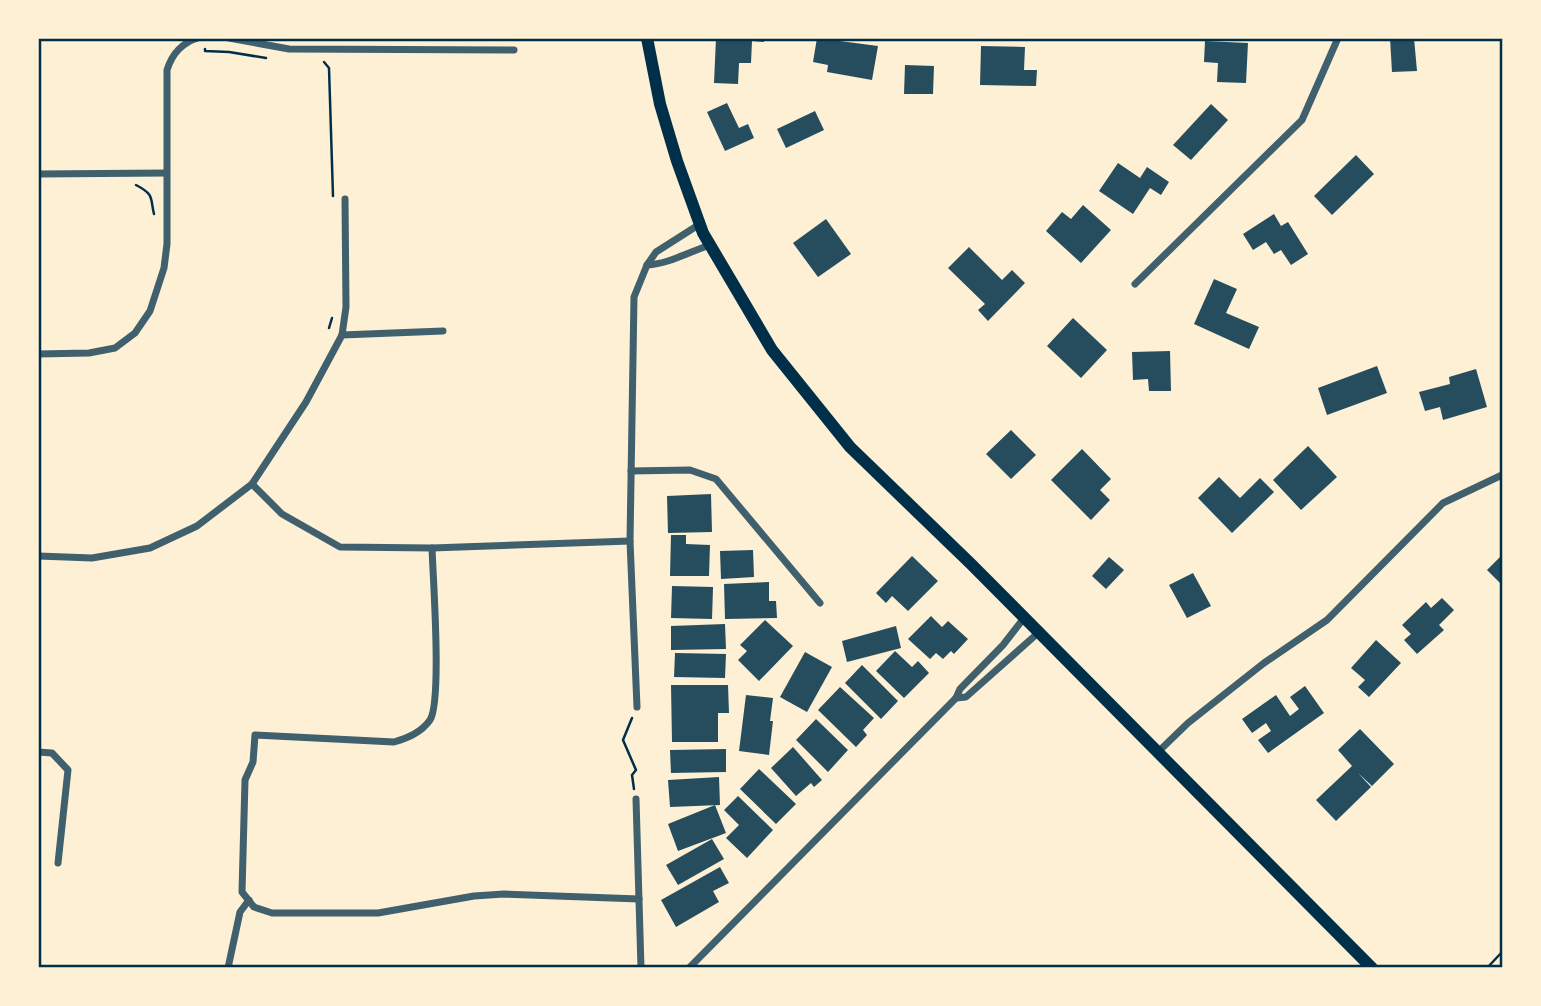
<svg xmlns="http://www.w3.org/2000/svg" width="1541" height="1006" viewBox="0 0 1541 1006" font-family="Rubik,sans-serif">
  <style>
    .building { fill: #264d5e }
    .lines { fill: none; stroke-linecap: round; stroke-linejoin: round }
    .path { stroke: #003049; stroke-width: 2.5 }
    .minor { stroke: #3f606c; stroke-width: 7 }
    .secondary { stroke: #003049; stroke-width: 12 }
    .neatline { fill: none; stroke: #003049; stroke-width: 2.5 }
  </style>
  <rect width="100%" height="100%" fill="#fdf0d5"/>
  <g class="building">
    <polygon points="716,38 764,38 764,42 752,41 751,63 739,63 738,84 714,83"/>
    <polygon points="817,38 878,46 872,80 827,72 828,65 813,62"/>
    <polygon points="1390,38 1414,38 1417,71 1392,72"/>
    <polygon points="1205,41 1248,43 1246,83 1217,82 1218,63 1204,62"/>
    <polygon points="981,46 1025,47 1024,70 1037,70 1036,86 980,85"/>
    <polygon points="905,65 934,66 933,94 904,94"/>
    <polygon points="727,103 739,128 748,124 754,138 725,151 707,112"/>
    <polygon points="1211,104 1228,120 1191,160 1173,145"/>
    <polygon points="815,111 824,130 786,148 777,129"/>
    <polygon points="1356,155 1374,174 1332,215 1314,196"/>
    <polygon points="1118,163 1140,178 1147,167 1169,182 1161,195 1150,188 1133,214 1099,191"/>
    <polygon points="1083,205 1111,230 1081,263 1046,231 1062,212 1071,219"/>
    <polygon points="1274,214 1281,226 1288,222 1308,254 1291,265 1281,250 1274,254 1266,242 1253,250 1243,234"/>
    <polygon points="826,219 851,254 818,277 793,243"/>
    <polygon points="969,247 1002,280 1012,270 1025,283 988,321 978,310 985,304 948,268"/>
    <polygon points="1214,279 1237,289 1226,313 1259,327 1249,349 1194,324"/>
    <polygon points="1073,318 1107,350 1081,378 1047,346"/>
    <polygon points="1170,351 1171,391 1149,391 1148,379 1133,380 1132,352"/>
    <polygon points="1377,366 1387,393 1327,415 1318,388"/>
    <polygon points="1476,369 1487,407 1443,420 1440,407 1425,411 1419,392 1450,384 1449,377"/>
    <polygon points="1011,430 1036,455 1011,479 986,454"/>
    <polygon points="1308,446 1337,477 1301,510 1273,480"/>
    <polygon points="1082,449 1111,479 1100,490 1110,500 1091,520 1051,480"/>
    <polygon points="1219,477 1240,498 1260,478 1274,492 1232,533 1198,498"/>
    <polygon points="711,494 712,532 668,533 667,496"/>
    <polygon points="671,535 686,535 686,544 710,545 709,576 670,576"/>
    <polygon points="753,550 754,577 721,579 720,551"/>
    <polygon points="1502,555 1502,585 1487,570"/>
    <polygon points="912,556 938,581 908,611 892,596 886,603 876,593"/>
    <polygon points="1109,557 1124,570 1106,589 1092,576"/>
    <polygon points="1193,573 1211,606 1187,618 1169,585"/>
    <polygon points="769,582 769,601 776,601 777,618 725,619 724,584"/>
    <polygon points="672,586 713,587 712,619 671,618"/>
    <polygon points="1442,598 1454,610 1439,625 1444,630 1417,654 1404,640 1411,634 1402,625 1426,602 1431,608"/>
    <polygon points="931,616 942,627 948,621 968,639 954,654 951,651 943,659 936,653 930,659 908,639"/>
    <polygon points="765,620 793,646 759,681 738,660 747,651 740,645"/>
    <polygon points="725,624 726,649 671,650 671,626"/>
    <polygon points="896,626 901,648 847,662 842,641"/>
    <polygon points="1376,640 1401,663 1369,697 1358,687 1365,680 1351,668"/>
    <polygon points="895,651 912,667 918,661 929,673 904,698 876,671"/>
    <polygon points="805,652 832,667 807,712 780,697"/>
    <polygon points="675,653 726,654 725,678 674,677"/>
    <polygon points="862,665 898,701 881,719 845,683"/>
    <polygon points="671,685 728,685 729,713 718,713 718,742 672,742"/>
    <polygon points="1305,686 1324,713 1268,753 1258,740 1271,731 1266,723 1252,733 1242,719 1276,695 1290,716 1299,709 1290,697"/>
    <polygon points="840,687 874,718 863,730 867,735 856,747 818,710"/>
    <polygon points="746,695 773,698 770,721 773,721 769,755 739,751"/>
    <polygon points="816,719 848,750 828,772 796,740"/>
    <polygon points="1360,729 1394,764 1372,786 1358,773 1371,787 1336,821 1316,800 1352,766 1338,750"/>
    <polygon points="793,747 822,780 814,787 811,783 796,796 771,768"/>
    <polygon points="726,749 726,772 671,773 670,750"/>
    <polygon points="759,769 796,804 776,824 740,789"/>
    <polygon points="719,777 720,805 670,807 668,780"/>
    <polygon points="738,796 773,830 747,858 726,838 739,825 724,810"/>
    <polygon points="715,805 726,833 678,851 668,824"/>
    <polygon points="712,839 724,859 678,885 666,865"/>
    <polygon points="720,867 729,883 713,891 719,902 676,927 661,900"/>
  </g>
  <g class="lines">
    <g class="path">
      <polyline points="205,49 205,51 229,52 266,58"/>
      <polyline points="324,62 329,68 333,196"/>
      <path d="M 136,185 C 155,195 150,198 154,214"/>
      <polyline points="329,328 332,318"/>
      <polyline points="632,718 623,740 636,770 632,775 634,789"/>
      <polyline points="1487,968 1502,952"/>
    </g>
    <g class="minor">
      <polyline points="229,38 289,49 514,50"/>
      <polyline points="38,174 166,173"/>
      <path d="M 647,265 C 668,264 689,252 710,245"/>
      <polyline points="1135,284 1302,120 1338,38"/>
      <polyline points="342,335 443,331"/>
      <path d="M 38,354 L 89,353 L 115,348 L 135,333 L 150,311 L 164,268 L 167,244 L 167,70 C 172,54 181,43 198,38"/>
      <polyline points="631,471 690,470 716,479 820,603"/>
      <polyline points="252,484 282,514 340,547 432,548 630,541"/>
      <path d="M 432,548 C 433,578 442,701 430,720 C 421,733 407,738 394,742 L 255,735 L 253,762 L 245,780 L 242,892 L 254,907 L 272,913 L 378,913 L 474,896 L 504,894 L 639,899"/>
      <polyline points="38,556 92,558 150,548 197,526 252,484 306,402 342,335 346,307 345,199"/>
      <polyline points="956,698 966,697 1038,633"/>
      <polyline points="637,707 630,541 634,297 647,265 656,252 700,224"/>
      <polyline points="1159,751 1188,723 1264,663 1327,620 1443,503 1502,475"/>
      <polyline points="38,752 52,753 68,770 58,863"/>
      <polyline points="636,799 641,968"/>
      <polyline points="228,968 240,912 249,900"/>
      <polyline points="689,968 956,698 960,689 1003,645 1024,618"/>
    </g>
    <polyline class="secondary" points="647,38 660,104 677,161 703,233 772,350 850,447 971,564 1372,968"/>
  </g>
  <rect width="1541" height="1006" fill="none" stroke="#fdf0d5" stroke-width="80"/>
  <rect x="40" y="40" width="1461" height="926" class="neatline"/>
</svg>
